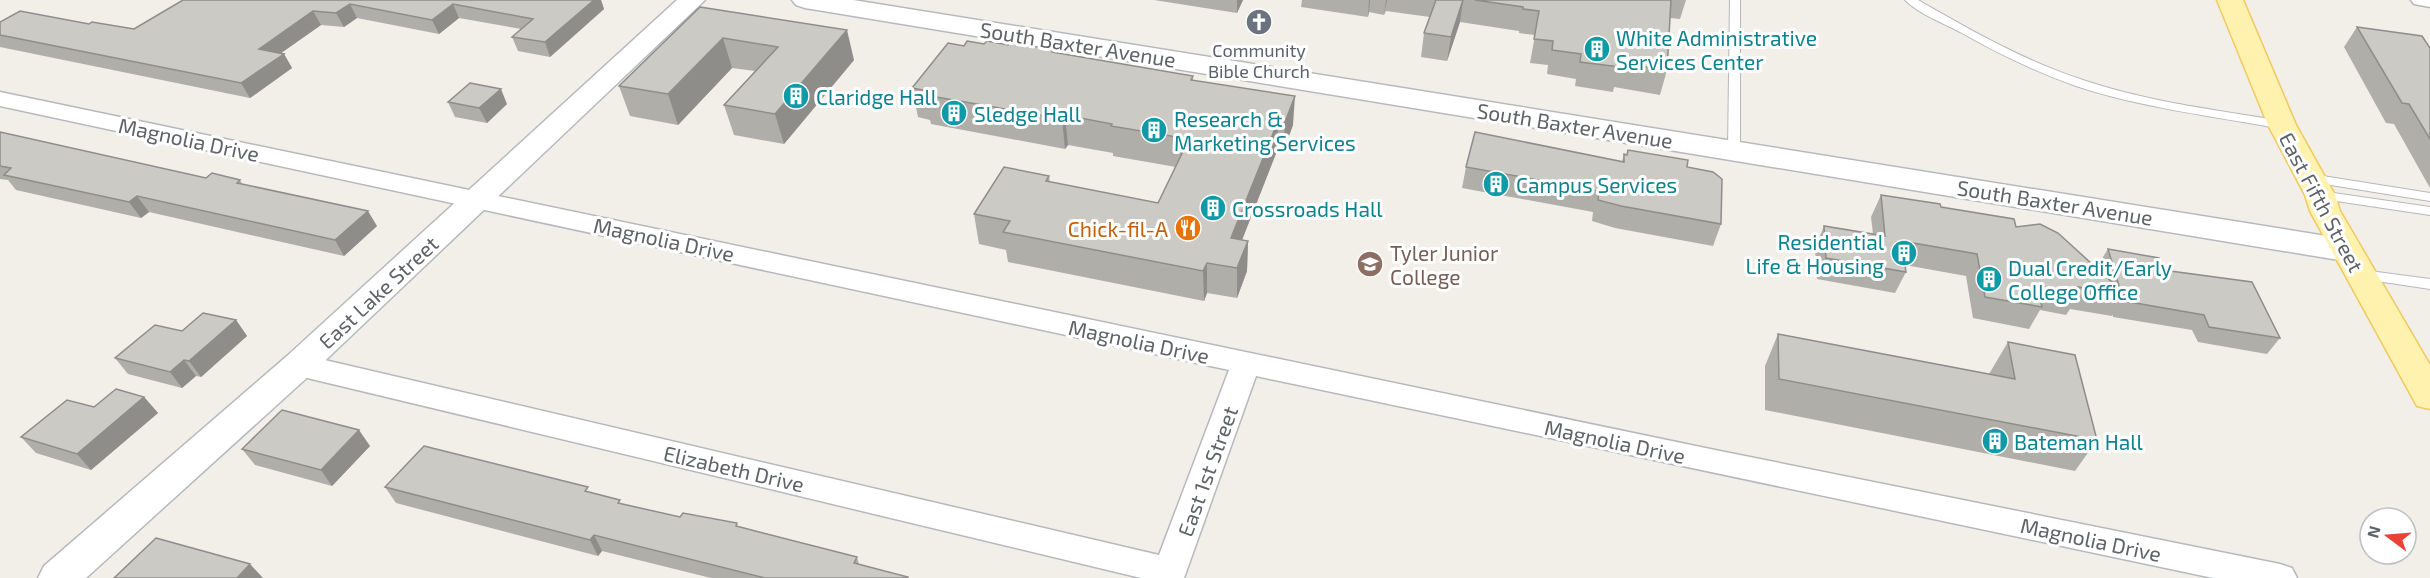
<svg xmlns="http://www.w3.org/2000/svg" width="2430" height="578" viewBox="0 0 2430 578" font-family="'Exo 2',sans-serif">
  <style>
    .lines { fill: none; stroke-linecap: round; stroke-linejoin: round }
    .lane-casing { stroke: #b5b8bc; stroke-width: 2 }
    .street-casing { stroke: #b5b8bc; stroke-width: 3 }
    .secondary-casing { stroke: #b6babf; stroke-width: 3 }
    .primary-casing { stroke: #f2c960; stroke-width: 3 }
    .lane { fill: #fff; fill-rule: evenodd }
    .street { fill: #fff; fill-rule: evenodd }
    .secondary { fill: #fff; fill-rule: evenodd }
    .primary { fill: #fff2af; fill-rule: evenodd }
    .wall { fill: #afaea9 }
    .shaded-wall { fill: #8f8d8a }
    .building { fill: #cccac5; stroke: #8f8d8a; stroke-width: 1.5 }
    .labels { text-anchor: middle; dominant-baseline: central; stroke-width: 6; stroke-linejoin: round; paint-order: stroke }
    .far-worship-label { font-size: 18px; fill: #5b616d; stroke: #fff }
    .culture-label { font-size: 21px; fill: #0d838f; stroke: #fff; text-anchor: start }
    .street-label { font-size: 21px; fill: #5f6368; stroke: #fff }
    .food-label { font-size: 21px; fill: #c56008; stroke: #fff; text-anchor: end }
    .education-label { font-size: 21px; fill: #785e54; stroke: #fff; text-anchor: start }
  </style>
  <rect width="100%" height="100%" fill="#f1efe8"/>
  <g class="lines">
    <defs>
      <g id="lane">
        <polygon points="1730,0 1740,0 1740,150 1734,154 1728,150"/>
        <path d="M 1905,0 L 1918,0 C 1972,31 2026,62 2086,81 C 2149,102 2216,110 2282,121 L 2288,125 L 2282,129 C 2213,116 2142,108 2076,86 C 2036,72 1997,53 1960,32 C 1943,23 1919,14 1905,0 Z"/>
        <polygon points="2310,174 2430,193 2430,201 2306,181 2304,178"/>
        <polygon points="2320,191 2430,207 2430,215 2316,198 2314,195"/>
        <polygon points="2362,270 2430,279 2430,289 2357,278 2355,275"/>
      </g>
      <g id="street">
        <polygon points="2411,0 2430,0 2430,7 2414,4"/>
        <polygon points="0,92 1715,450 2280,564 2292,568 2297,578 2213,578 1256,376 1184,578 1141,578 299,376 289,372 285,365 289,358 299,354 1159,555 1229,370 0,106"/>
      </g>
      <g id="secondary">
        <polygon points="677,0 705,0 311,374 86,578 38,578 44,566 287,356"/>
        <polygon points="792,0 853,0 2345,239 2356,242 2361,250 2356,258 2345,261 805,8 796,5"/>
      </g>
      <polygon id="primary" points="2217,0 2243,0 2296,125 2335,195 2340,211 2430,365 2430,409 2417,406 2310,211 2305,195 2268,125"/>
    </defs>
    <use href="#lane" class="lane-casing"/>
    <use href="#street" class="street-casing"/>
    <use href="#secondary" class="secondary-casing"/>
    <use href="#primary" class="primary-casing"/>
    <use href="#lane" class="lane"/>
    <use href="#street" class="street"/>
    <use href="#secondary" class="secondary"/>
    <use href="#primary" class="primary"/>
  </g>
  <g class="wall">
    <polygon points="183,0 601,0 604,9 550,57 518,51 512,37 521,29 459,18 439,34 357,18 344,27 321,25 281,53 284,54 292,68 250,98 0,47 0,22 89,24 134,29"/>
    <polygon points="1154,0 1243,0 1237,13"/>
    <polygon points="1302,0 1686,0 1680,19 1670,18 1667,70 1660,95 1614,87 1613,92 1575,86 1576,79 1547,74 1548,65 1530,63 1535,35 1519,33 1519,31 1460,22 1447,61 1421,57 1424,33 1430,17 1386,11 1384,15 1369,12 1368,17 1301,7"/>
    <polygon points="700,7 854,60 784,144 734,135 724,105 755,71 732,68 678,125 630,116 619,86"/>
    <polygon points="2357,27 2430,48 2430,188 2394,124 2386,123 2344,47"/>
    <polygon points="1008,45 1054,50 1054,53 1193,76 1193,80 1293,125 1283,152 1277,151 1242,240 1248,241 1247,271 1237,298 1207,293 1204,301 1008,262 1006,250 979,244 974,214 1049,176 1050,182 1158,203 1176,167 1113,156 1113,153 1068,145 1065,149 931,124 930,120 918,117 912,88 964,46"/>
    <polygon points="448,102 507,104 487,123 455,117"/>
    <polygon points="0,132 206,178 240,180 242,184 377,226 344,256 149,212 141,218 16,190 8,180 0,179"/>
    <polygon points="1624,154 1687,167 1721,224 1713,246 1615,228 1592,221 1593,212 1462,188 1466,167 1622,162"/>
    <polygon points="1881,195 1941,207 2016,227 2099,270 2098,265 2108,249 2163,270 2280,338 2267,354 2198,342 2192,330 2113,317 2113,315 2112,316 2070,309 2066,315 2040,310 2029,329 1973,318 1966,276 1905,265 1906,272 1895,293 1817,279 1815,248 1824,226 1873,234 1871,217"/>
    <polygon points="236,320 247,336 201,377 196,376 182,388 128,374 115,358 182,331"/>
    <polygon points="1778,334 1989,374 2008,342 2097,440 2075,471 1765,410 1765,366"/>
    <polygon points="144,397 158,413 91,470 36,453 21,437"/>
    <polygon points="370,446 332,486 255,465 242,449"/>
    <polygon points="385,487 591,493 622,504 680,517 738,526 857,557 859,564 909,578 711,578 602,551 598,556 396,503"/>
  </g>
  <g class="shaded-wall">
    <polygon points="594,0 601,0 604,9 550,57 545,42"/>
    <polygon points="1237,0 1243,0 1237,13"/>
    <polygon points="1369,0 1370,0 1369,12 1368,17"/>
    <polygon points="1386,0 1387,0 1384,15"/>
    <polygon points="1463,0 1460,22 1447,61 1451,37"/>
    <polygon points="350,4 357,18 344,27 336,13"/>
    <polygon points="453,4 459,18 439,34 432,20"/>
    <polygon points="313,11 321,25 267,63 259,49"/>
    <polygon points="847,30 854,60 784,144 775,114"/>
    <polygon points="723,38 732,68 678,125 668,94"/>
    <polygon points="284,54 292,68 250,98 241,83"/>
    <polygon points="501,89 507,104 487,123 479,108"/>
    <polygon points="1295,96 1293,125 1283,152 1285,122"/>
    <polygon points="1065,115 1068,145 1065,149 1062,119"/>
    <polygon points="1278,121 1277,151 1231,268 1231,238"/>
    <polygon points="137,196 149,212 141,218 129,202"/>
    <polygon points="368,211 377,226 344,256 335,240"/>
    <polygon points="1248,241 1247,271 1237,298 1237,268"/>
    <polygon points="1207,263 1207,293 1204,301 1203,271"/>
    <polygon points="236,320 247,336 201,377 189,361"/>
    <polygon points="184,360 196,376 182,388 170,372"/>
    <polygon points="144,397 158,413 91,470 77,454"/>
    <polygon points="359,430 370,446 332,486 321,470"/>
    <polygon points="594,535 602,551 598,556 590,540"/>
    <polygon points="250,564 263,578 237,578"/>
  </g>
  <g class="building">
    <polygon points="183,0 594,0 545,42 512,37 533,19 453,4 432,20 350,4 336,13 313,11 259,49 284,54 241,83 0,35 0,22 20,11 89,24 92,22 134,29"/>
    <polygon points="1436,0 1463,0 1451,37 1424,33"/>
    <polygon points="1475,0 1671,0 1667,70 1620,63 1620,67 1580,62 1581,54 1552,50 1553,41 1534,39 1539,11 1523,9 1523,7"/>
    <polygon points="700,7 847,30 775,114 724,105 778,47 723,38 668,94 619,86"/>
    <polygon points="2357,27 2422,36 2430,48 2430,139 2409,104 2402,103"/>
    <polygon points="967,41 984,44 987,41 1008,45 1010,42 1054,50 1052,52 1193,76 1191,80 1295,96 1285,122 1278,121 1231,238 1248,241 1237,268 1207,263 1203,271 1003,232 1010,221 974,214 1004,167 1049,176 1046,181 1158,203 1189,139 1111,126 1112,124 1065,115 1062,119 925,95 928,91 912,88 948,43 964,46"/>
    <polygon points="470,83 501,89 479,108 448,102"/>
    <polygon points="0,132 206,178 212,173 240,180 237,183 368,211 335,240 137,196 129,202 4,175 11,168 0,166"/>
    <polygon points="1475,132 1624,162 1624,154 1627,155 1628,150 1688,160 1687,167 1713,172 1722,179 1721,224 1621,206 1598,200 1599,191 1466,167"/>
    <polygon points="1881,195 1940,204 1941,207 2014,219 2016,227 2040,224 2058,233 2126,295 2078,287 2080,293 2037,286 2042,307 1985,297 1977,254 1901,241 1906,272 1826,258 1824,226 1885,236"/>
    <polygon points="2108,249 2159,258 2163,270 2252,282 2280,338 2209,327 2204,315 2124,301 2123,299 2126,295 2120,289"/>
    <polygon points="203,313 236,320 189,361 184,360 170,372 115,358 155,325 182,331"/>
    <polygon points="1778,334 2015,379 2008,342 2075,355 2097,440 1779,379"/>
    <polygon points="116,389 144,397 77,454 21,437 67,400 94,407"/>
    <polygon points="282,410 359,430 321,470 242,449"/>
    <polygon points="424,446 588,487 585,491 620,500 618,503 680,517 683,513 737,523 736,526 857,557 854,563 908,577 908,578 765,578 594,535 590,540 385,487"/>
    <polygon points="156,538 250,564 237,578 114,578"/>
  </g>
  <defs>
    <symbol id="church-disc" viewBox="-11 -11 22 22"><circle r="9.5" fill="#6b7280" stroke="#fff"/><path d="M-1.2-6h2.4v3.5h3.3v2.4h-3.3V6h-2.4V-.1h-3.3v-2.4h3.3Z" fill="#fff"/></symbol>
    <symbol id="building-disc" viewBox="-11 -11 22 22"><circle r="9.5" fill="#0f9aa8" stroke="#fff"/><path d="M-4-6H4V6H1V3H-1V6H-4ZM-2.5-4.3h1.7v1.8h-1.7ZM.8-4.3h1.7v1.8H.8ZM-2.5-1h1.7V.8h-1.7ZM.8-1h1.7V.8H.8Z" fill="#fff"/></symbol>
    <symbol id="restaurant-disc" viewBox="-11 -11 22 22"><circle r="9.5" fill="#e8710a" stroke="#fff"/><path d="M-5-6h1v4h1v-4h1v4h1v-4h1v5L-1.5 .5V6h-2V.5L-5-1ZM5-6V6H3V1.5H1.5Q1.5-4 5-6Z" fill="#fff"/></symbol>
    <symbol id="university-disc" viewBox="-11 -11 22 22"><circle r="9.5" fill="#8d6e63" stroke="#fff"/><path d="M0-5L7-2L0 1L-7-2ZM-4 1L0 2.5L4 1V4Q0 6-4 4Z" fill="#fff"/></symbol>
  </defs>
  <g fill-rule="evenodd">
    <use href="#church-disc" x="1244" y="7" width="30" height="30"/>
    <use href="#building-disc" x="1582" y="34" width="30" height="30"/>
    <use href="#building-disc" x="781" y="81" width="30" height="30"/>
    <use href="#building-disc" x="939" y="98" width="30" height="30"/>
    <use href="#building-disc" x="1139" y="115" width="30" height="30"/>
    <use href="#building-disc" x="1481" y="169" width="30" height="30"/>
    <use href="#building-disc" x="1198" y="193" width="30" height="30"/>
    <use href="#restaurant-disc" x="1173" y="213" width="30" height="30"/>
    <use href="#building-disc" x="1889" y="238" width="30" height="30"/>
    <use href="#university-disc" x="1355" y="249" width="30" height="30"/>
    <use href="#building-disc" x="1974" y="264" width="30" height="30"/>
    <use href="#building-disc" x="1980" y="426" width="30" height="30"/>
  </g>
  <g class="labels">
    <g class="far-worship-label">
      <text x="1259" y="50">Community<tspan x="1259" dy="21">Bible Church</tspan></text>
    </g>
    <g class="culture-label">
      <text x="1616" y="37">White Administrative<tspan x="1616" dy="24">Services Center</tspan></text>
      <text x="816" y="96">Claridge Hall</text>
      <text x="974" y="113">Sledge Hall</text>
      <text x="1174" y="118">Research &amp;<tspan x="1174" dy="24">Marketing Services</tspan></text>
      <text x="1516" y="184">Campus Services</text>
      <text x="1232" y="208">Crossroads Hall</text>
      <text x="1884" y="241" text-anchor="end">Residential<tspan x="1884" dy="24">Life &amp; Housing</tspan></text>
      <text x="2008" y="267">Dual Credit/Early<tspan x="2008" dy="24">College Office</tspan></text>
      <text x="2014" y="441">Bateman Hall</text>
    </g>
    <g class="street-label">
      <text transform="translate(1078 44) rotate(9)">South Baxter Avenue</text>
      <text transform="translate(1575 125) rotate(9)">South Baxter Avenue</text>
      <text transform="translate(189 139) rotate(12)">Magnolia Drive</text>
      <text transform="translate(2055 202) rotate(9)">South Baxter Avenue</text>
      <text transform="translate(2322 202) rotate(62)">East Fifth Street</text>
      <text transform="translate(664 239) rotate(12)">Magnolia Drive</text>
      <text transform="translate(378 292) rotate(-43)">East Lake Street</text>
      <text transform="translate(1139 341) rotate(12)">Magnolia Drive</text>
      <text transform="translate(1615 441) rotate(12)">Magnolia Drive</text>
      <text transform="translate(734 468) rotate(13)">Elizabeth Drive</text>
      <text transform="translate(1207 471) rotate(-70)">East 1st Street</text>
      <text transform="translate(2091 539) rotate(12)">Magnolia Drive</text>
    </g>
    <g class="food-label">
      <text x="1168" y="228">Chick-fil-A</text>
    </g>
    <g class="education-label">
      <text x="1390" y="252">Tyler Junior<tspan x="1390" dy="24">College</tspan></text>
    </g>
  </g>
  <g transform="translate(2388 536) rotate(286)"><circle r="28" fill="#ffffff" stroke="#bfc1c3" stroke-width="1.5"/>
  <path d="M0-4.5L10 22L0 15L-10 22Z" fill="#ea4335"/>
  <text y="-9" font-size="16" font-weight="bold" text-anchor="middle" fill="#5f6368">N</text>
  </g>
</svg>
